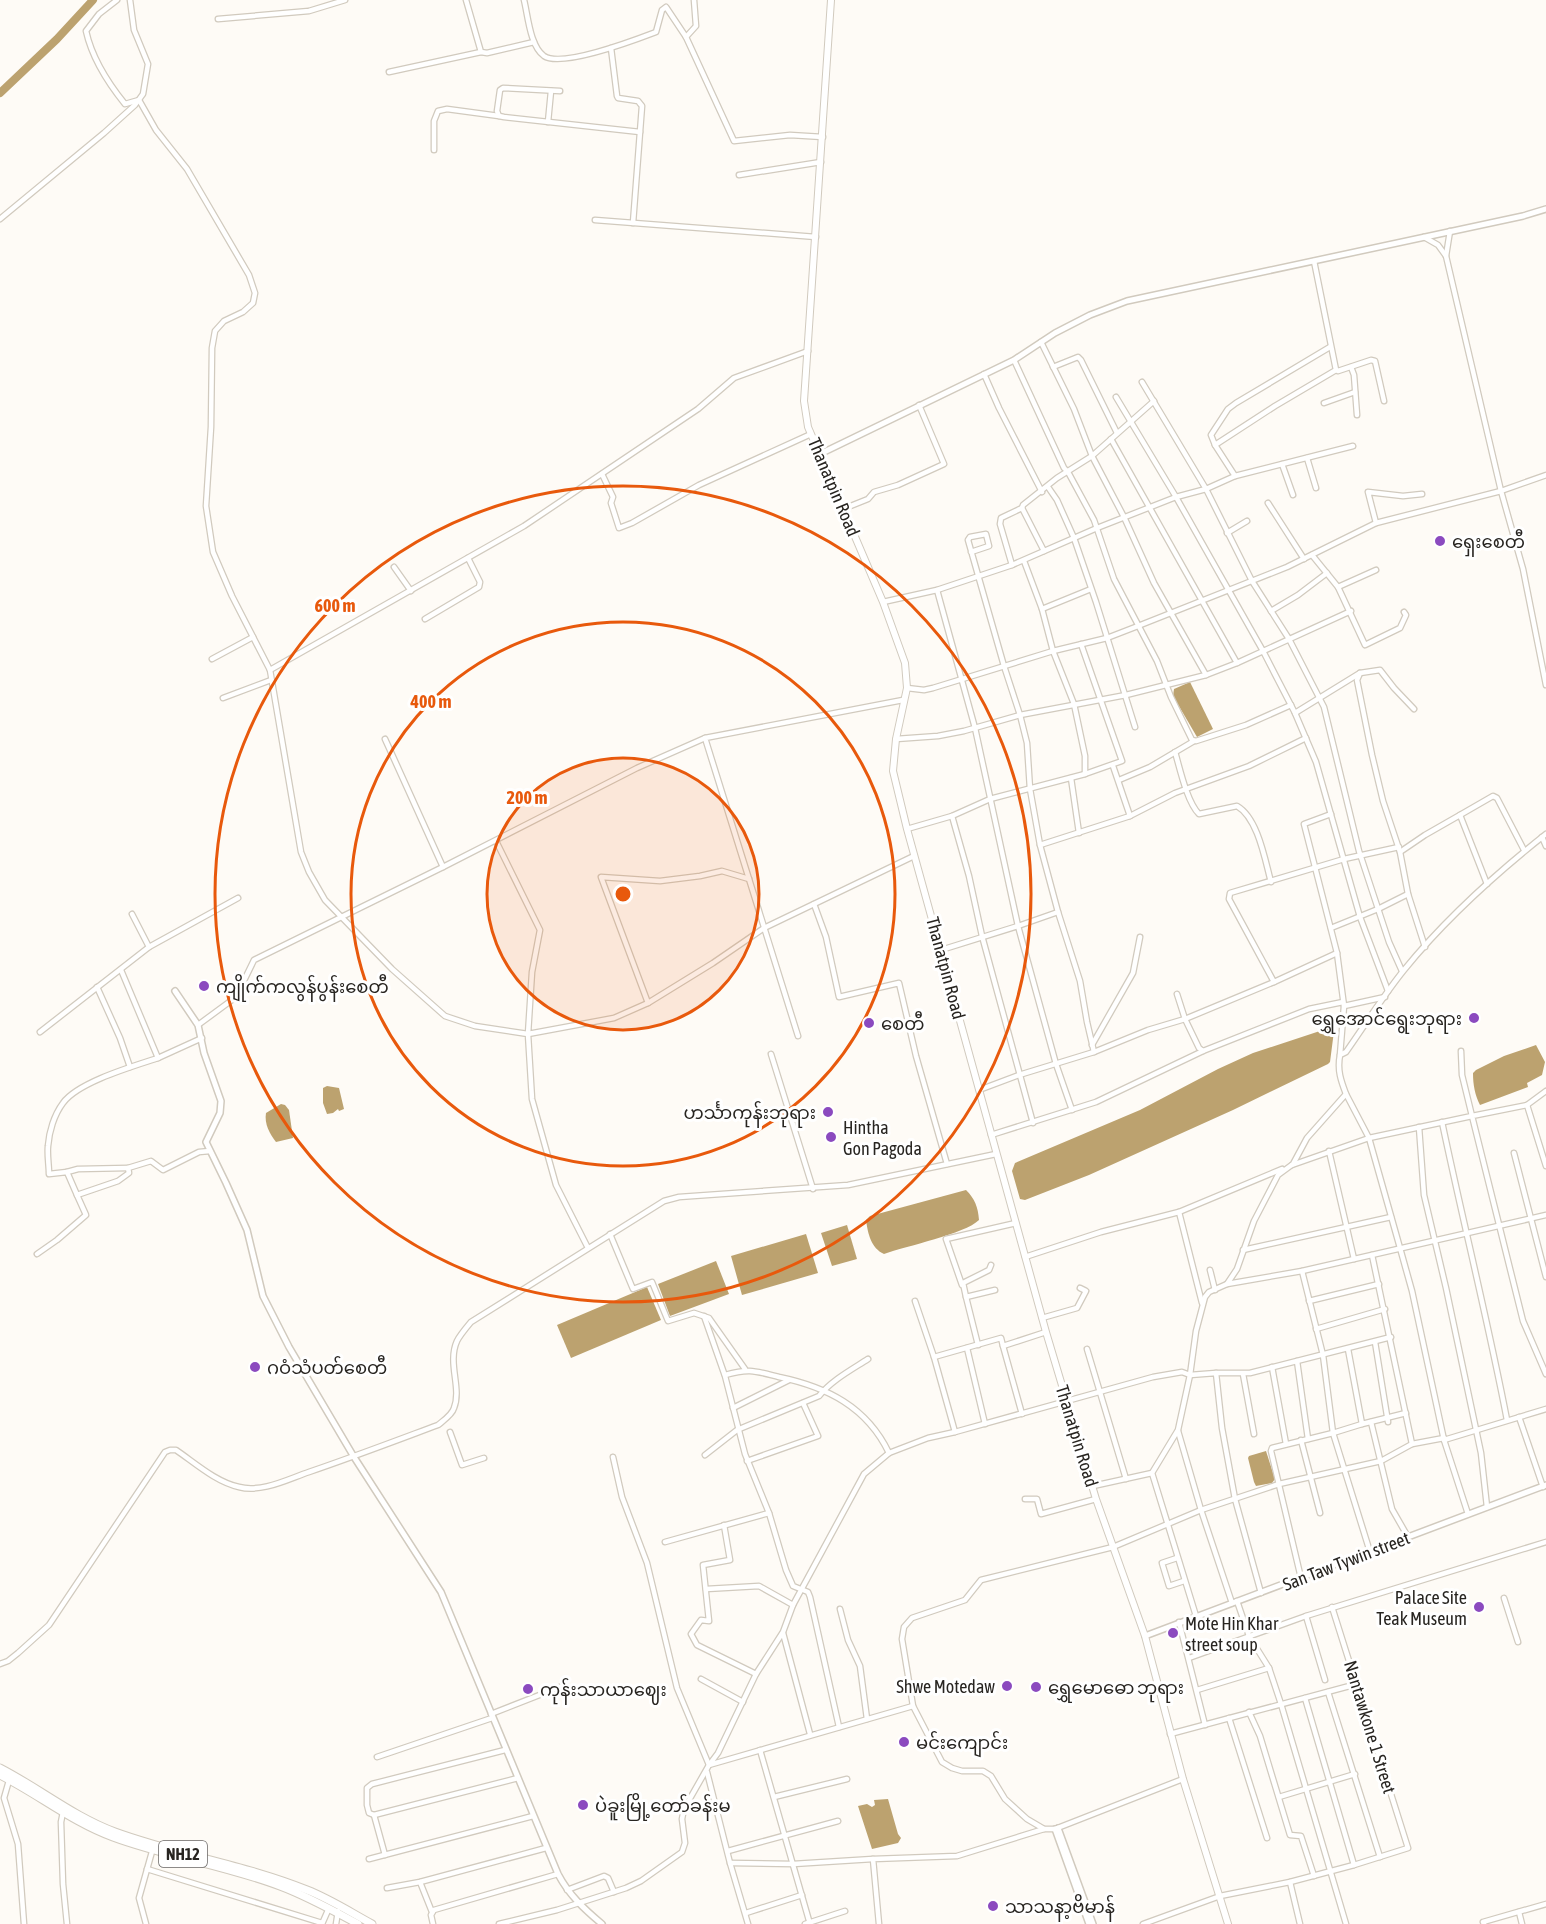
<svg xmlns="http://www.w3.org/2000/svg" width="1546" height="1924" viewBox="0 0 1546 1924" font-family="'Asap Condensed','Noto Sans Myanmar',sans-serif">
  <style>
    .water { fill: #bca26f }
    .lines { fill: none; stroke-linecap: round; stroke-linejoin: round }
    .river { stroke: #bca26f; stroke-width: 8 }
    .minor-casing { stroke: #d1cabe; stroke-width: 7 }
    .tertiary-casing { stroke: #d1cabe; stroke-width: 8 }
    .secondary-casing { stroke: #d1cabe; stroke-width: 8 }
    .trunk-casing { stroke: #d1cabe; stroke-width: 9 }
    .minor { stroke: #fff; stroke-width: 4.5 }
    .tertiary { stroke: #fff; stroke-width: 5 }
    .secondary { stroke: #fff; stroke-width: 6 }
    .trunk { stroke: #fff; stroke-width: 7 }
    .ring { fill: none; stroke: #e8590c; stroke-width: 3 }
    .poi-dot { fill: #8b4abf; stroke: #fff; stroke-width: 2 }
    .labels { text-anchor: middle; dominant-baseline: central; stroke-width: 6; stroke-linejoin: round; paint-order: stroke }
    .shield { fill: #fff; stroke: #686664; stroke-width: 1.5 }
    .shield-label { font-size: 16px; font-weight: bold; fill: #282521 }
    .street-label { font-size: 18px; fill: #282521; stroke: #fff }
    .poi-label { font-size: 18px; fill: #282521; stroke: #fff; text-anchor: start }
    .centre { fill: #e8590c; stroke: #fff; stroke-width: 3 }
    .ring-label { font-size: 18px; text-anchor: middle; font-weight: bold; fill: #e8590c; stroke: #fff; stroke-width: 6; stroke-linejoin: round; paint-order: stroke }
  </style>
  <rect width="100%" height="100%" fill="#fefbf6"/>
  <g class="water">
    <polygon points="1190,682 1213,729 1197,737 1173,696 1174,689"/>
    <polygon points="1332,1027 1334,1031 1330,1062 1328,1064 1233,1110 1089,1175 1025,1200 1020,1199 1012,1171 1015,1163 1140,1110 1218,1069 1253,1053"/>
    <path d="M 1536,1045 L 1545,1062 L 1542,1075 L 1527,1083 L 1528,1087 L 1480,1105 C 1475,1095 1473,1085 1473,1073 L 1476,1070 L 1504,1056 Z"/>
    <polygon points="327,1086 339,1088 344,1109 339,1111 338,1109 333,1113 327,1114 323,1103 323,1088"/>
    <path d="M 281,1104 L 285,1105 L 289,1110 L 293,1138 L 276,1142 C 270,1134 264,1124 266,1113 Z"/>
    <path d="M 966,1190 C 975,1199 978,1207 979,1220 C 965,1234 906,1246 884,1254 C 871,1248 868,1234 866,1220 L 870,1216 Z"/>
    <polygon points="847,1225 857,1259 832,1266 821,1233"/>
    <polygon points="806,1234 818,1273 742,1295 731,1256"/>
    <polygon points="716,1261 729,1294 670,1316 658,1284"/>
    <polygon points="647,1287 661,1320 571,1358 557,1325"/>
    <polygon points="1266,1451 1275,1479 1272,1483 1256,1486 1254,1482 1248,1458 1249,1456"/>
    <polygon points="888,1799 898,1834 901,1838 898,1843 872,1849 858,1806 867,1804 872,1807 875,1805 874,1800"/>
  </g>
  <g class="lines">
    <polyline class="river" points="0,93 57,39 93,0"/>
    <defs>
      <g id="minor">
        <path d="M 117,0 L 99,14 L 86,31 C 92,58 108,83 125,104 L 139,100 L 156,130 L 187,169 L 249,275 L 255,293 L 253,303 L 243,312 L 224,321 L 215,331 L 212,348 L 211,427 L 206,506 L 213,552 L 232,596 L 270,670 L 301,852 L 309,872 L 325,900 L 392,969 L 445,1016 L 475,1026 L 528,1034 L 532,1099 L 556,1185 L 588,1248"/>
        <polyline points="466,0 481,52 487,53 534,42"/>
        <path d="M 524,0 C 528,16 530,46 544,56 C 562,68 635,40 656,32 L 662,10 L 666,7 L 686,37 L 734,141 L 790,135 L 823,137"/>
        <polyline points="218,19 309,11 345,0"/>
        <polyline points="686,37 696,26 694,0"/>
        <polyline points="611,48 617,96 618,98 638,101 642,106 633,223"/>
        <polyline points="389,72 481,52"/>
        <polyline points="560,91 503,88 500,90 497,111 499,116 504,117 640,132"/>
        <polyline points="548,122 551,91"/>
        <polyline points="434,150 434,121 438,111 447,109 499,116"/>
        <polyline points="739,175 821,162"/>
        <polyline points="0,219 104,133 135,105 143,94 148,64 134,30 130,0"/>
        <polyline points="595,220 816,237"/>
        <polyline points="1424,237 1438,245 1446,256 1501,491 1523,569 1546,685"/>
        <polyline points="1446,256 1450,231"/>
        <polyline points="1041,342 1074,409 1092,456 1124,517 1154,583 1206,675"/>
        <polyline points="1014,360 1064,468 1068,472 1094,520 1114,579 1157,661 1171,697 1192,740 1196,741 1246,725 1291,705"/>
        <polyline points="1053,367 1078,357 1081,360 1117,433"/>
        <polyline points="1351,367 1354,375 1357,415"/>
        <polyline points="1336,370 1338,371 1371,360 1375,361 1384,401"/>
        <polyline points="984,374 999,408 1042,492"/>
        <polyline points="1142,382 1206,489 1252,581 1289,639 1324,707 1359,851 1389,942 1402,971"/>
        <polyline points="1116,397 1176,497 1263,651 1295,713 1316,762 1360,917 1388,991"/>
        <polyline points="1324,403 1355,392"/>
        <polyline points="1111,439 1237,663"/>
        <polyline points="1215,445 1275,406 1336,370 1314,261"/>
        <polyline points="1307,458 1316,488"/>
        <polyline points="1282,464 1293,495"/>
        <polyline points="602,474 613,497 611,503 619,528 632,523 699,485 811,434"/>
        <polyline points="1235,476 1215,445 1211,435 1228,409 1236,403 1330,347"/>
        <polyline points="1048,487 1057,500 1074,538 1096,602 1135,727"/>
        <polyline points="1268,503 1304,559"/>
        <polyline points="1022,508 1044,551"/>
        <polyline points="843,509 868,499 874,492 898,485 944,464 919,405"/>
        <polyline points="1376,523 1368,492 1403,496 1422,494"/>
        <polyline points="1227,533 1247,521"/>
        <polyline points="971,552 989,546 986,534 970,537 968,540 1004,666 1020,715 1027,743 1030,789 1040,845 1058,912 1080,981 1087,1022 1094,1052"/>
        <polyline points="1312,555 1338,587 1365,645 1400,628 1406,615 1404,612"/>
        <polyline points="1024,561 1042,609 1053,651 1074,704 1085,756 1085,774"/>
        <polyline points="1012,565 1000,524 1001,518 1022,508 1023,505 1057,478 1092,456 1154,401"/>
        <polyline points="394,567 411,591"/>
        <polyline points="1338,587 1376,570"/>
        <polyline points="937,590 975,728 1018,926 1056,1064 1072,1110"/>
        <polyline points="883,602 937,590 1012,565 1097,528 1176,497 1206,489 1235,476 1353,446"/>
        <polyline points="1042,609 1091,589"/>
        <polyline points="1271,611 1298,595 1327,573"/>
        <polyline points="425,619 479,587 480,582 468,558"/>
        <polyline points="212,659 253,637"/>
        <polyline points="270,670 524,526 698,409 734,378 808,351"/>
        <polyline points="1360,673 1357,680 1372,755 1383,801 1400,852 1408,894 1425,947"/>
        <polyline points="907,688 924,690 933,688 1053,651 1107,638 1138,626 1287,567 1376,523 1501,491 1546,475"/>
        <polyline points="223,698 271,680"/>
        <polyline points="1295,713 1360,673 1380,670 1394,688 1414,709"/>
        <polyline points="385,739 443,867"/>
        <polyline points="896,739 938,736 964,731 1020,715 1126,695 1206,675 1237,663 1351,611"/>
        <path d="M 1175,752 C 1180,769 1187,802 1199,814 L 1237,806 C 1258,818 1265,860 1271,882"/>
        <polyline points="1071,778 1079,833"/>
        <polyline points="1119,780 1150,767 1194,741"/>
        <polyline points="1331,814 1304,824 1337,953 1344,1006 1340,1055"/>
        <polyline points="1460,815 1493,796 1497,798 1524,850"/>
        <polyline points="952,816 969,876 982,936 1033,1123"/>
        <polyline points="1130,816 1175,793 1249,766 1306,738"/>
        <polyline points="907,829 952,816 990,799 1085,774 1122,761 1081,644"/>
        <polyline points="1542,837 1546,846"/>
        <polyline points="496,841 540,930 532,972 528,1034 614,1018 648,1003 713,963 764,928 914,856"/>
        <polyline points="1040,845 1130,816 1113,766"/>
        <polyline points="1400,852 1425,835 1460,815 1487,884"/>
        <polyline points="814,904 826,937 839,997 899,983 916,1056 947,1164"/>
        <polyline points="132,914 149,947"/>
        <polyline points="1331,928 1378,909 1408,894"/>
        <polyline points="941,950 1018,926 1058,912"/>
        <polyline points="1274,982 1229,899 1230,893 1344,859 1399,847"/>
        <polyline points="97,987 120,1038 130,1067"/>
        <polyline points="1177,994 1185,1019 1199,1048 1203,1051 1309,1009 1343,1002"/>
        <polyline points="648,1003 601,877 660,881 700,876 722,871 749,879"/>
        <polyline points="1344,1006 1385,997"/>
        <polyline points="198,1025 236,997 254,960 443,867 637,768 705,738"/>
        <polyline points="40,1032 149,947 238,898"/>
        <polyline points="798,1036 705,738 903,700"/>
        <polyline points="1092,1045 1133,973 1140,937"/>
        <polyline points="771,1054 813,1189"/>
        <polyline points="158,1058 202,1038"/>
        <polyline points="979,1090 1019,1075 1094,1052 1148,1030 1185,1019 1274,982 1337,953"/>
        <polyline points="1546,1091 1527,1105 1472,1116 1523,1321 1546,1374"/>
        <polyline points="1346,1094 1369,1138 1400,1248 1412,1291 1444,1440 1468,1514"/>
        <polyline points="1527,1105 1546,1166"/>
        <path d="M 1442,1122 C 1463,1222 1488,1321 1507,1420"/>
        <polyline points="1419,1127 1424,1195 1446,1288 1481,1453 1487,1507"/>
        <polyline points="991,1135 1096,1102 1203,1051"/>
        <polyline points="1329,1151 1354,1259"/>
        <polyline points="1514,1153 1546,1277"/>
        <polyline points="1292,1165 1369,1138 1472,1116 1462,1075 1461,1051"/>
        <polyline points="67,1172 78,1169 128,1168"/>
        <path d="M 77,1195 L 67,1172 L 49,1174 C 49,1165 47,1155 48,1146 C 49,1132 54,1115 63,1103 C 78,1082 134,1066 158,1058 L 121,970"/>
        <polyline points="1179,1212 1202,1303"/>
        <polyline points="610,1234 633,1289 652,1282 668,1321 694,1313 709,1318 745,1369"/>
        <polyline points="1243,1250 1391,1217"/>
        <polyline points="37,1254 57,1240 86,1215 77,1195 118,1181 129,1173 128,1168 151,1161 163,1170 199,1152 210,1151"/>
        <polyline points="1372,1255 1412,1444"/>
        <polyline points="1025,1257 1101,1232 1179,1212 1282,1169"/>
        <polyline points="1210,1270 1215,1290"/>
        <polyline points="1302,1271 1323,1355 1333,1433 1370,1552"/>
        <polyline points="1227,1284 1302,1271 1546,1215"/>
        <polyline points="962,1285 946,1239 1016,1223"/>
        <polyline points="966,1297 963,1283 989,1270 991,1265"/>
        <polyline points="915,1301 934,1357 955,1432"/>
        <polyline points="1309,1301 1379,1284"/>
        <polyline points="704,1316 725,1376 745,1454 769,1513 786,1570 793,1586 808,1592 810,1597 839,1727"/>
        <polyline points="1042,1318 1077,1308 1086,1291 1080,1288"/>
        <polyline points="1316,1329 1385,1309"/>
        <polyline points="1375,1342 1388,1422"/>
        <polyline points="978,1345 966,1297 995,1290"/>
        <polyline points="1003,1346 1022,1414"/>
        <polyline points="967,1348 985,1424"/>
        <polyline points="1087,1349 1126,1479"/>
        <polyline points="1348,1349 1362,1424 1406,1413"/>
        <polyline points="934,1357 1001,1338 1003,1346 1046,1332"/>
        <polyline points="1297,1361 1308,1439"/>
        <polyline points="1272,1367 1286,1444"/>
        <polyline points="1216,1373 1250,1373 1391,1337"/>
        <polyline points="1243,1374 1254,1434"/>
        <path d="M 725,1375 C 750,1368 755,1371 779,1377 C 827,1387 867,1407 889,1453"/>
        <polyline points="733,1408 789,1380"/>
        <polyline points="1519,1417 1543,1487"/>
        <polyline points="1371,1422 1392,1509 1408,1537"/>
        <polyline points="1178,1431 1201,1510 1232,1603"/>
        <polyline points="450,1432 462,1465 484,1458"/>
        <polyline points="1301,1440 1320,1513"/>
        <polyline points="1444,1440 1546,1409"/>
        <path d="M 705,1455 L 737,1430 L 819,1396 C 832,1380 851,1370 868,1359"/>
        <polyline points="613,1457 622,1497 647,1563 677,1688 709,1765 913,1706"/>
        <polyline points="747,1461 818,1436 803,1403"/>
        <polyline points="1093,1486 1152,1473"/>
        <polyline points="1025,1499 1037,1499 1041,1514 1096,1499"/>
        <polyline points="724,1525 730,1560 703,1565 709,1621 701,1620 691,1634 697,1645 756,1674"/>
        <polyline points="665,1542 769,1513"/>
        <polyline points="1177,1558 1162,1563 1169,1586 1184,1581"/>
        <polyline points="1301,1578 1271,1451 1272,1448 1333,1433 1362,1424"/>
        <polyline points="706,1589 759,1586 793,1605"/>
        <polyline points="1504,1598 1518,1642"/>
        <polyline points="1237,1601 1249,1636 1269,1668 1281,1704 1346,1924"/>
        <polyline points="840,1609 848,1640 860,1666 867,1719"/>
        <path d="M 1196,1616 L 1152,1473 L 1178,1430 L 1190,1375 L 1196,1331 L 1205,1297 L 1209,1292 L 1227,1284 L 1237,1269 L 1254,1221 L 1278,1175 L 1293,1164 L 1307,1138 L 1346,1094 C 1341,1081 1337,1070 1340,1055 L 1346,1052 C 1365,1025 1383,996 1404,970 C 1443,922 1498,872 1546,834"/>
        <polyline points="1306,1616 1325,1680"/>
        <polyline points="1179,1622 1205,1725"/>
        <polyline points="783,1633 810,1734"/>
        <polyline points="1189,1658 1306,1616 1546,1542"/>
        <path d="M 0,1664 L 8,1661 L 18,1653 L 49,1625 L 165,1452 L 170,1450 L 176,1450 C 195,1463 216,1482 239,1487 C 262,1493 288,1479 309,1472 C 353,1457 395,1441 438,1425 C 444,1420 452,1415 454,1408 C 462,1388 447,1363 457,1341 C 460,1335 466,1328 471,1322 L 664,1201 L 679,1197 L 848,1185 L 996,1154"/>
        <polyline points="701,1679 743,1702"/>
        <polyline points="1197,1690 1269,1668"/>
        <polyline points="1328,1692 1380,1857"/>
        <polyline points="1305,1698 1354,1865"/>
        <polyline points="1249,1712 1260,1736 1290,1835 1301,1836 1314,1876"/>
        <polyline points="491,1714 565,1685"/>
        <polyline points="1229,1718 1267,1838"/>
        <polyline points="1170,1734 1357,1684"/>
        <polyline points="505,1750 372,1784 367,1788 367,1805 369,1813 374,1815 518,1778"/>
        <polyline points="760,1750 810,1924"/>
        <polyline points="377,1757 492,1718"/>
        <polyline points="707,1772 730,1863 748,1924"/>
        <polyline points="10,1777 4,1798 18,1844 24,1924"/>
        <polyline points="1183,1779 1055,1829 1044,1829 1027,1819 1005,1799 991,1776 983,1771 962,1771 952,1768 942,1762 913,1706 902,1639 904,1627 912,1618 965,1600 981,1580 1113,1547 1201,1510 1279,1484 1381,1461 1412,1444 1444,1438"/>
        <polyline points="774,1797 847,1779"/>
        <polyline points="1279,1797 1355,1774"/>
        <polyline points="63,1812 61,1822 63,1884 67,1924"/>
        <polyline points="374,1815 385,1855"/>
        <polyline points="728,1851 838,1821"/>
        <polyline points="369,1859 533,1816"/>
        <polyline points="730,1863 793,1864 873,1859"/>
        <polyline points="147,1869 322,1923"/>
        <polyline points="420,1882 432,1912"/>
        <polyline points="1290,1882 1300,1924"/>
        <polyline points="387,1888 420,1882 546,1848"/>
        <polyline points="567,1890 604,1876 608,1878 614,1892"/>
        <polyline points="1519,1912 1522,1924"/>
        <polyline points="746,1913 802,1895"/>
        <polyline points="146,1924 139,1898 153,1848"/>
        <polyline points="322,1924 329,1908"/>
        <polyline points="336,1924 338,1911"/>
        <polyline points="433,1924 431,1915 434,1910 558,1874"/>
        <polyline points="499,1924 557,1910 626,1888 641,1881 682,1852 685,1843 682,1819 684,1809 709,1765 718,1753 756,1674 783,1632 793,1605 864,1474 889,1453 928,1438 955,1432 1153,1377 1182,1372 1190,1375 1216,1373 1222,1428 1235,1499 1261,1593"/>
        <polyline points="805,1924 845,1911"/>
        <polyline points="879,1924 873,1859 957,1856 1044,1829"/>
        <polyline points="1143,1924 1220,1896 1290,1882 1354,1865 1408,1848 1332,1607"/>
        <polyline points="1484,1924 1483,1922 1546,1904"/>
      </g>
      <g id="tertiary">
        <polyline points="820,454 1014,360 1055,333 1090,315 1127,301 1523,216 1546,209"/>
        <path d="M 175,991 L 198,1025 L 204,1053 L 221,1101 L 220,1113 L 206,1142 L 226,1183 L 247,1230 L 263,1296 L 289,1347 L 354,1457 L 441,1592 L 558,1874 C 569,1895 584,1909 602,1924"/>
        <polyline points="1145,1636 1546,1485"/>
        <polyline points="1058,1828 1093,1924"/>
        <polyline points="1055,1829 1089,1924"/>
      </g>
      <polyline id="secondary" points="831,0 804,401 808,427 883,602 905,663 907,688 896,739 893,771 907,829 1046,1332 1096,1499 1145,1636 1183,1779 1228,1924"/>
      <g id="trunk">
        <path d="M 0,1768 C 39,1788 74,1817 115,1832 C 178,1855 245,1865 307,1890 C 330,1899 350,1912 372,1924"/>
        <path d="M 0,1775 C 38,1794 72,1822 113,1837 C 167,1857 225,1865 280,1886 C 307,1896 332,1910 358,1924"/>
      </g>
    </defs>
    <use href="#minor" class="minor-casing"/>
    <use href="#tertiary" class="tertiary-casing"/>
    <use href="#secondary" class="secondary-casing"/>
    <use href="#trunk" class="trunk-casing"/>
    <use href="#minor" class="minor"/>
    <use href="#tertiary" class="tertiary"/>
    <use href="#secondary" class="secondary"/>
    <use href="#trunk" class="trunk"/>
  </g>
  <circle cx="623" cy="894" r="136" fill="#e8590c" fill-opacity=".12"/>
  <g class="ring">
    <circle cx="623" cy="894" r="136"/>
    <circle cx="623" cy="894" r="272"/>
    <circle cx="623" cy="894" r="408"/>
  </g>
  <g class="poi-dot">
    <circle cx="1440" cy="541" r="6"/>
    <circle cx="204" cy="986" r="6"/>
    <circle cx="1474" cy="1018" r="6"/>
    <circle cx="869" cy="1023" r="6"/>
    <circle cx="828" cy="1112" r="6"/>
    <circle cx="831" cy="1137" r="6"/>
    <circle cx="255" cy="1367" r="6"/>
    <circle cx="1479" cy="1607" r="6"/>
    <circle cx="1173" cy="1633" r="6"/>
    <circle cx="1007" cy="1686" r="6"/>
    <circle cx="1036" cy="1687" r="6"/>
    <circle cx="528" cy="1689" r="6"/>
    <circle cx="904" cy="1742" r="6"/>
    <circle cx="583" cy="1805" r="6"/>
    <circle cx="993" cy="1906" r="6"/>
  </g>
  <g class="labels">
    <rect class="shield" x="159" y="1841" width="48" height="26" rx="4.5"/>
    <g class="shield-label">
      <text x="183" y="1854">NH12</text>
    </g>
    <g class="street-label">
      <text transform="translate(834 487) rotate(67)">Thanatpin Road</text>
      <text transform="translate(946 968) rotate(75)">Thanatpin Road</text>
      <text transform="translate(1077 1436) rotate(73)">Thanatpin Road</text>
      <text transform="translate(1346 1561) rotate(-21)">San Taw Tywin street</text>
      <text transform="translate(1370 1727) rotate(73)">Nantawkone 1 Street</text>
    </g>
    <g class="poi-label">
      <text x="1452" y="541">ရှေးစေတီ</text>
      <text x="216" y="986">ကျိုက်ကလွန်ပွန်းစေတီ</text>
      <text x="1462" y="1018" text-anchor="end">ရွှေအောင်ရွေးဘုရား</text>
      <text x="881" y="1023">စေတီ</text>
      <text x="816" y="1112" text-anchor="end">ဟင်္သာကုန်းဘုရား</text>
      <text x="843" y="1127">Hintha<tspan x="843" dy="21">Gon Pagoda</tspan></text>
      <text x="267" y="1367">ဂဝံသံပတ်စေတီ</text>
      <text x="1467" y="1597" text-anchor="end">Palace Site<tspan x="1467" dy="21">Teak Museum</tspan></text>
      <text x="1185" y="1623">Mote Hin Khar<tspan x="1185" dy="21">street soup</tspan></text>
      <text x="995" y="1686" text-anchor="end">Shwe Motedaw</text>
      <text x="1048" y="1687">ရွှေမောဓော ဘုရား</text>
      <text x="540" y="1689">ကုန်းသာယာဈေး</text>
      <text x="916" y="1742">မင်းကျောင်း</text>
      <text x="595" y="1805">ပဲခူးမြို့တော်ခန်းမ</text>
      <text x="1005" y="1906">သာသနာ့ဗိမာန်</text>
    </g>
  </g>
  <circle cx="623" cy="894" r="9" class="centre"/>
  <g class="ring-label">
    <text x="335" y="612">600 m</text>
    <text x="431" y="708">400 m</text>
    <text x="527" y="804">200 m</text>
  </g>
</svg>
